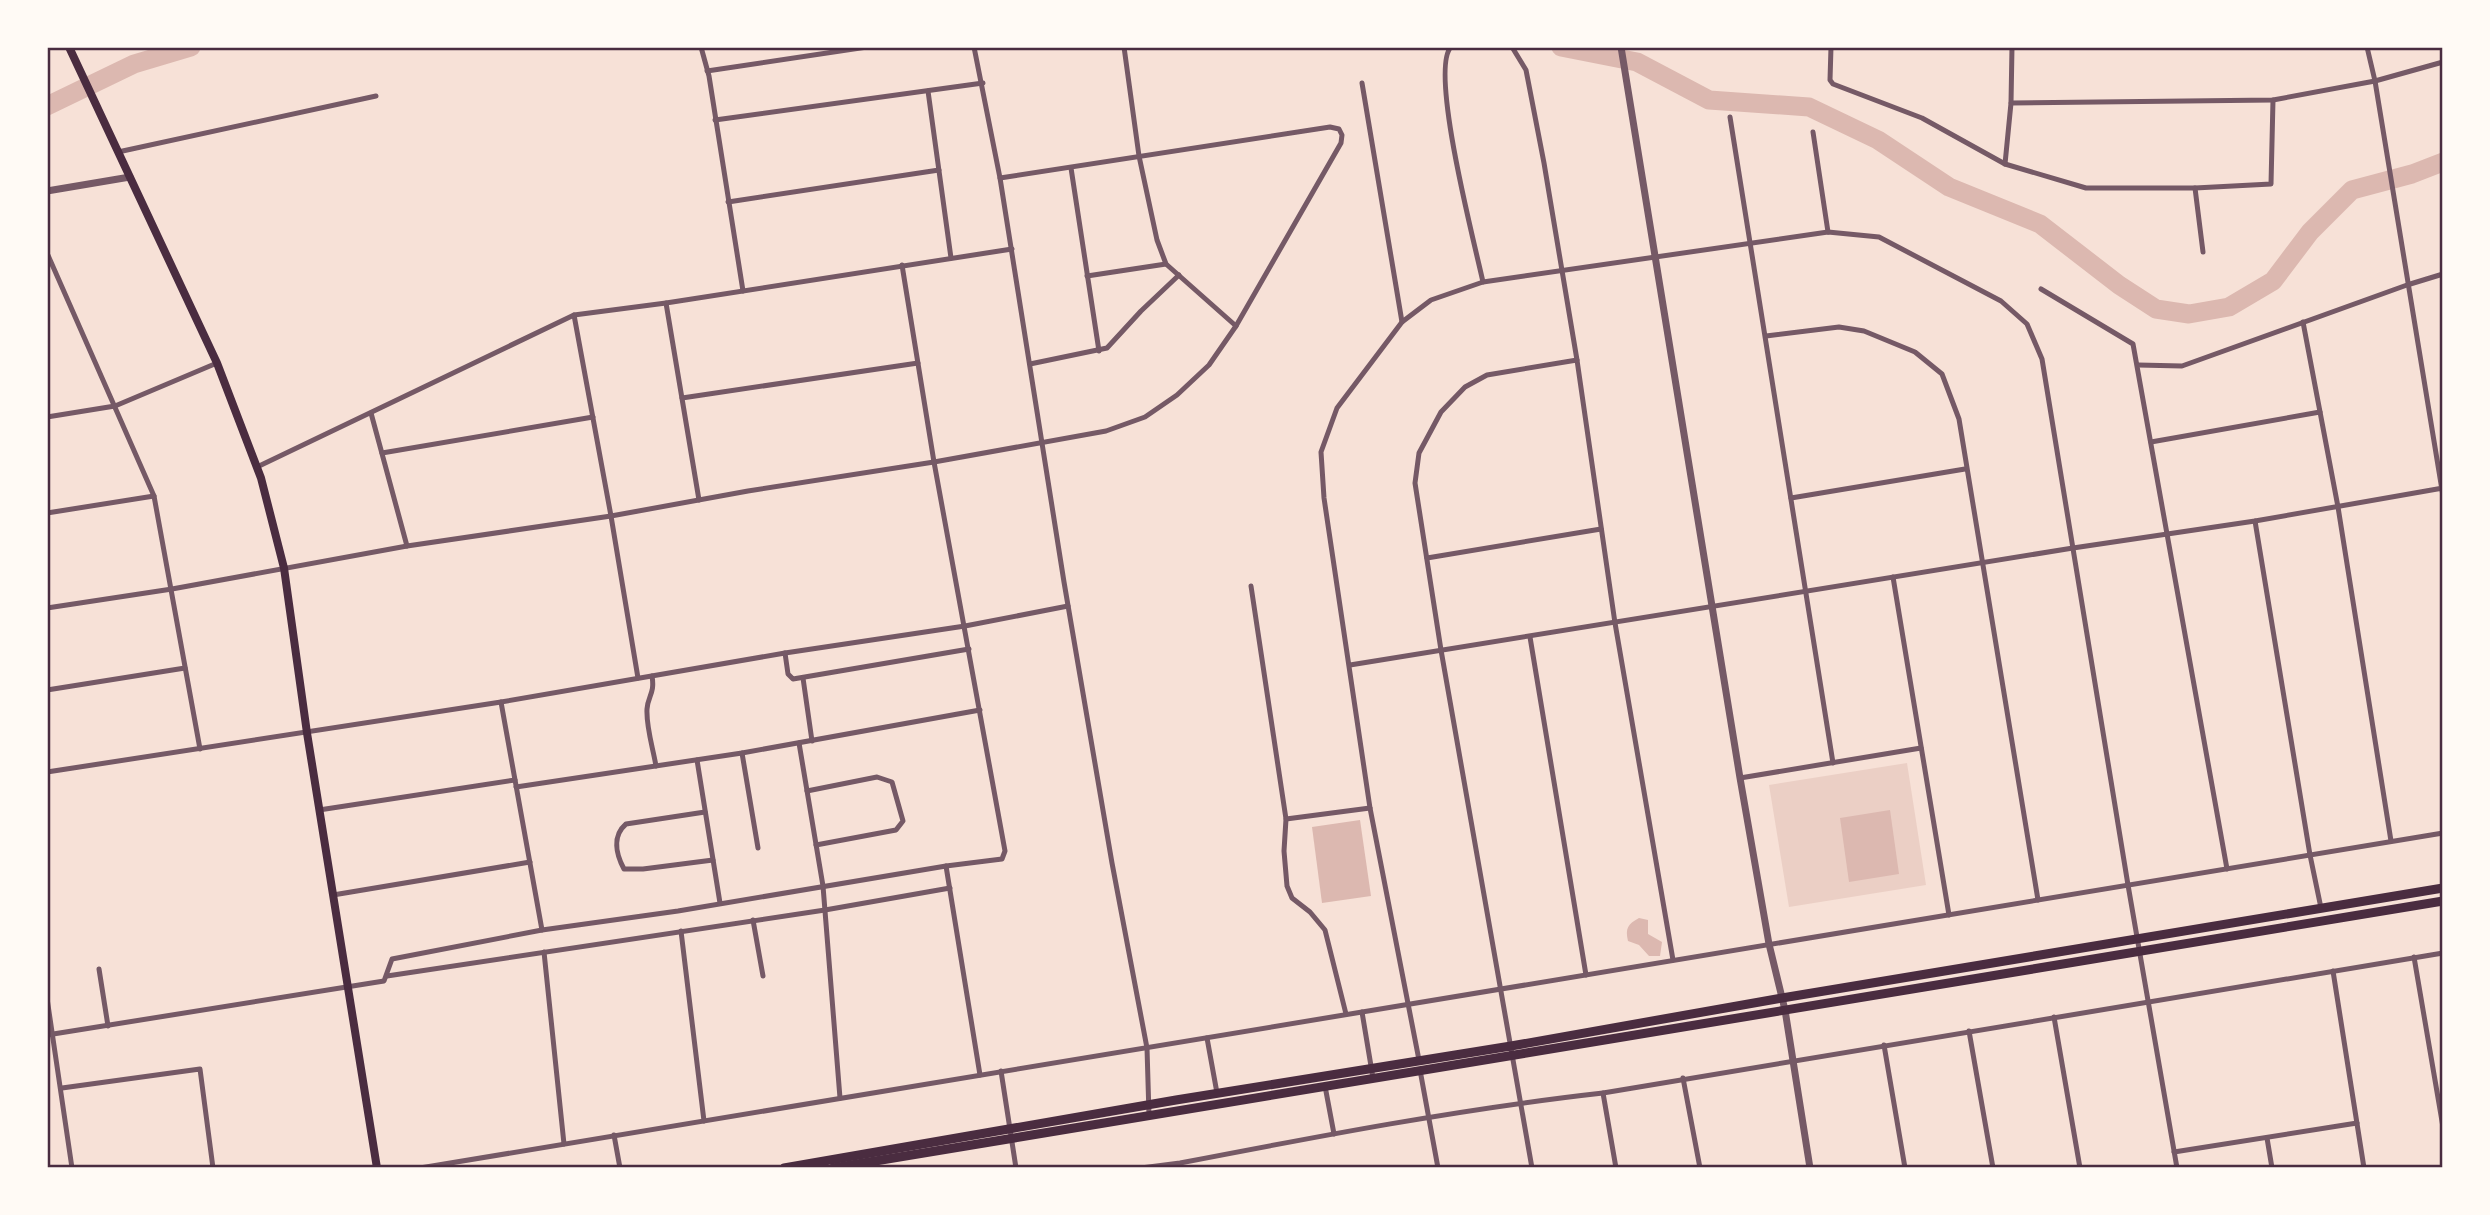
<svg xmlns="http://www.w3.org/2000/svg" width="2490" height="1215" viewBox="0 0 2490 1215" font-family="Cabin,sans-serif">
  <style>
    .green { fill: #ebcfc5 }
    .water { fill: #dcb8b0 }
    .lines { fill: none; stroke-linecap: round; stroke-linejoin: round }
    .river { stroke: #dcb8b0; stroke-width: 19 }
    .minor { stroke: #755966; stroke-width: 5 }
    .tertiary { stroke: #755966; stroke-width: 7 }
    .secondary { stroke: #4a2c40; stroke-width: 8 }
    .primary { stroke: #4a2c40; stroke-width: 9 }
    .neatline { fill: none; stroke: #4a2c40; stroke-width: 2.5 }
  </style>
  <rect width="100%" height="100%" fill="#f7e1d7"/>
  <polygon class="green" points="1907,763 1926,885 1789,907 1769,785"/>
  <g class="water">
    <polygon points="1890,810 1899,874 1849,882 1840,818"/>
    <polygon points="1360,820 1371,896 1322,903 1312,827"/>
    <path d="M 1639,918 L 1648,920 L 1648,934 L 1662,942 L 1660,956 L 1649,956 L 1639,945 L 1628,941 C 1625,928 1628,924 1639,918 Z"/>
  </g>
  <g class="lines">
    <g class="river">
      <polyline points="1561,47 1637,62 1709,100 1809,107 1878,140 1949,187 2040,224 2119,285 2156,309 2189,314 2229,307 2273,281 2310,232 2352,190 2412,174 2443,162"/>
      <polyline points="47,106 134,64 191,47"/>
    </g>
    <g class="minor">
      <polyline points="701,47 709,76 743,291"/>
      <polyline points="974,47 1000,178 1064,582 1112,863 1147,1048 1149,1115"/>
      <polyline points="1124,47 1139,156 1157,240 1166,264 1236,326"/>
      <path d="M 1451,47 C 1429,70 1475,245 1483,282"/>
      <polyline points="1512,47 1526,70 1544,163 1577,360 1615,623 1673,960"/>
      <polyline points="1831,47 1830,80 1833,84 1922,118 2005,164 2086,188 2195,188 2271,184 2273,100"/>
      <polyline points="2367,47 2375,81 2443,496"/>
      <polyline points="707,71 867,47"/>
      <polyline points="1362,83 1402,322"/>
      <polyline points="928,91 951,258"/>
      <polyline points="2011,103 2273,100 2375,81 2443,62"/>
      <polyline points="1730,117 1833,763"/>
      <polyline points="715,120 983,83"/>
      <polyline points="1813,132 1828,232"/>
      <polyline points="118,152 376,96"/>
      <polyline points="2005,164 2011,103 2012,47"/>
      <polyline points="1071,168 1099,351"/>
      <polyline points="2195,188 2203,252"/>
      <polyline points="728,202 939,170"/>
      <polyline points="47,253 154,496 200,749"/>
      <polyline points="1087,276 1166,264"/>
      <polyline points="2041,289 2133,344 2227,869"/>
      <polyline points="666,303 699,500"/>
      <polyline points="574,315 611,516 638,678"/>
      <polyline points="2303,322 2338,507 2391,841"/>
      <polyline points="1766,336 1839,327 1864,331 1915,352 1942,374 1959,419 2038,900"/>
      <polyline points="1030,364 1107,348 1141,311 1179,275"/>
      <polyline points="2138,365 2182,366 2407,285 2443,274"/>
      <polyline points="682,398 918,363"/>
      <polyline points="371,413 407,546"/>
      <polyline points="47,417 115,406 217,363"/>
      <polyline points="2151,442 2320,412"/>
      <polyline points="382,453 593,417"/>
      <polyline points="257,467 574,315 666,303 1012,249"/>
      <polyline points="1791,498 1965,469"/>
      <polyline points="47,513 154,496"/>
      <polyline points="2255,521 2310,855 2321,908"/>
      <polyline points="1427,558 1601,529"/>
      <polyline points="1893,577 1949,915"/>
      <polyline points="1251,586 1286,819 1370,808"/>
      <polyline points="47,608 172,589 407,546 611,516 748,491 934,462 1106,431 1145,417 1177,395 1209,365 1236,326 1341,143 1342,135 1339,129 1330,127 1000,178"/>
      <polyline points="1530,637 1586,975"/>
      <polyline points="785,653 788,674 793,679 969,649"/>
      <polyline points="1350,665 2073,548 2255,521 2443,488"/>
      <path d="M 652,676 C 655,694 648,695 647,709 C 646,727 653,748 656,766"/>
      <polyline points="803,678 812,741"/>
      <polyline points="47,690 185,668"/>
      <polyline points="501,702 542,930"/>
      <polyline points="799,743 823,886 840,1098"/>
      <polyline points="742,753 758,848"/>
      <polyline points="697,760 720,903"/>
      <polyline points="47,772 501,702 785,653 965,626 1068,606"/>
      <polyline points="1740,778 1921,748"/>
      <polyline points="516,787 742,753 980,710"/>
      <polyline points="807,791 877,777 892,782 903,821 896,830 816,845"/>
      <polyline points="319,810 515,780"/>
      <path d="M 705,812 L 626,824 C 612,836 616,854 624,869 L 643,869 L 713,860"/>
      <polyline points="1286,819 1284,851 1287,886 1292,898 1310,912 1325,930 1346,1014"/>
      <polyline points="946,866 980,1075"/>
      <polyline points="333,895 530,862"/>
      <polyline points="753,920 763,976"/>
      <polyline points="681,931 704,1121"/>
      <polyline points="544,952 564,1144"/>
      <polyline points="2414,957 2443,1127"/>
      <polyline points="99,969 108,1026"/>
      <polyline points="2333,971 2364,1168"/>
      <polyline points="387,976 825,910 950,888"/>
      <polyline points="47,998 72,1168"/>
      <polyline points="1362,1012 1373,1078"/>
      <polyline points="2054,1017 2080,1168"/>
      <polyline points="1969,1031 1993,1168"/>
      <polyline points="47,1035 384,981 392,959 542,930 678,911 946,866 1002,859 1005,851 934,462 902,265"/>
      <polyline points="1207,1038 1217,1093"/>
      <polyline points="1884,1045 1905,1168"/>
      <polyline points="1419,1060 1370,808 1324,498 1321,452 1337,408 1402,322 1431,300 1483,282 1828,232 1879,237 2001,301 2027,324 2042,359 2128,885 2177,1168"/>
      <polyline points="1420,1070 1438,1168"/>
      <polyline points="1001,1071 1016,1168"/>
      <polyline points="1683,1078 1700,1168"/>
      <polyline points="1325,1086 1334,1134"/>
      <polyline points="62,1088 200,1069 213,1168"/>
      <polyline points="1603,1093 1616,1168"/>
      <polyline points="614,1135 620,1168"/>
      <polyline points="2267,1138 2272,1168"/>
      <polyline points="2174,1152 2357,1123"/>
      <polyline points="420,1168 2443,833"/>
      <path d="M 1141,1168 L 1180,1163 C 1320,1136 1460,1109 1603,1093 L 2443,953"/>
      <polyline points="1532,1168 1441,650 1415,483 1419,453 1441,412 1465,387 1487,375 1577,360"/>
    </g>
    <g class="tertiary">
      <polyline points="1621,47 1740,778 1769,944 1785,1010 1810,1168"/>
      <polyline points="47,191 130,177"/>
    </g>
    <polyline class="secondary" points="69,47 217,363 261,478 284,568 307,733 377,1168"/>
    <g class="primary">
      <polyline points="784,1168 1176,1100 1511,1046 1782,998 2443,888"/>
      <polyline points="833,1168 2443,901"/>
    </g>
  </g>
  <rect width="2490" height="1215" fill="none" stroke="#fffaf5" stroke-width="98"/>
  <rect x="49" y="49" width="2392" height="1117" class="neatline"/>
</svg>
